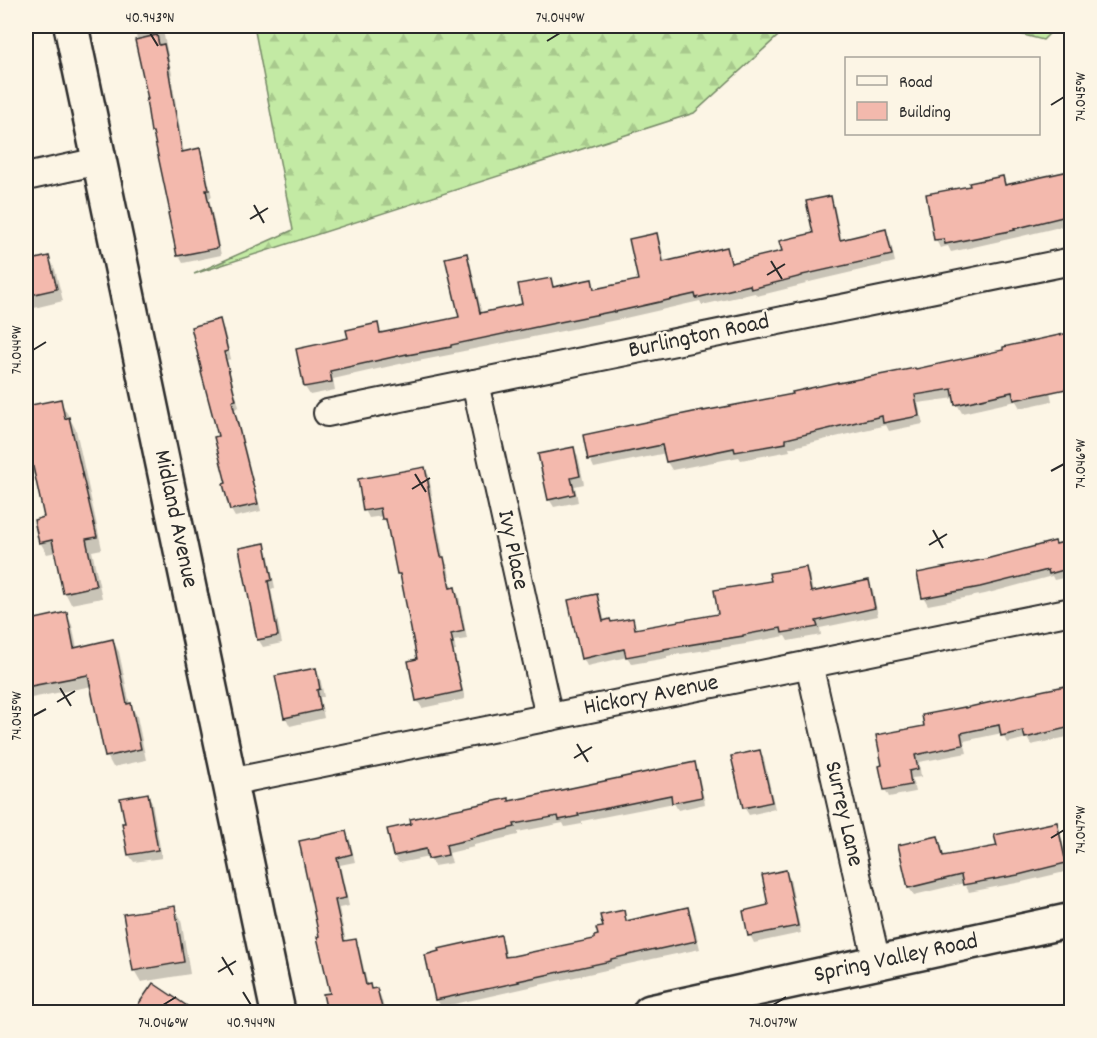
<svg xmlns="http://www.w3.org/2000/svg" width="1097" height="1038" viewBox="0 0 1097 1038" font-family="Dekko,sans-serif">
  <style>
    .forest { fill: url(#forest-firs); stroke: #778a68; stroke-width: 1.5 }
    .shadow { fill: #0003 }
    .building { fill: #f3b9ad; stroke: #2b2b2b; stroke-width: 1.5 }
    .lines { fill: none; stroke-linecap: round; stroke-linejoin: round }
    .street-casing { stroke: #2b2b2b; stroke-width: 30 }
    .secondary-casing { stroke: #2b2b2b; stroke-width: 38 }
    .street { stroke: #fcf5e5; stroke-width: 26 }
    .secondary { stroke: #fcf5e5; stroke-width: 33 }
    .ticks { fill: none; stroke: #2b2b2b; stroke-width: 2 }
    .labels { text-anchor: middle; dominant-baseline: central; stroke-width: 5; stroke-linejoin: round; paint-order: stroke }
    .street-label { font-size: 24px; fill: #2b2b2b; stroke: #fcf5e5 }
    .neatline { fill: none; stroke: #2b2b2b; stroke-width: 2 }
    .ticks-label { font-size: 15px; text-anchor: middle; fill: #2b2b2b }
  </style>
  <defs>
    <pattern id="forest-firs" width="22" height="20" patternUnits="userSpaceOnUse" patternTransform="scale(1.5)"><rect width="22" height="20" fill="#c3eaa4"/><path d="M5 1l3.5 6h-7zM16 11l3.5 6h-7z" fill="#a8c98d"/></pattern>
  </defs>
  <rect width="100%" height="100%" fill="#fcf5e5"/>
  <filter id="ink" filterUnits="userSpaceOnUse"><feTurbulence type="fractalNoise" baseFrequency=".0167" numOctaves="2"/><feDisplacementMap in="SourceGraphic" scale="12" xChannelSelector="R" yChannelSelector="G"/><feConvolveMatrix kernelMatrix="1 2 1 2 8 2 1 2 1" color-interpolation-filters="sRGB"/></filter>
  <g filter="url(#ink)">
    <g class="forest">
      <polygon points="254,26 789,26 694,113 194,274 293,230"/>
      <polygon points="989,26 1057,26 1043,40"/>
    </g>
    <g class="shadow">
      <polygon points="134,26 162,26 172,74 171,75 184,153 199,150 203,157 212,197 209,198 221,255 183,263 179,256 170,214 172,214 155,136 152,132 150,100"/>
      <polygon points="1072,172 1072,224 1018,237 951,252 948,246 940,248 936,240 972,187 1003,178 1008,187"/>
      <polygon points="830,197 834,205 842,241 886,231 890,239 895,262 805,283 806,284 757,296 755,293 702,305 700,301 621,319 454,353 454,354 413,362 413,361 333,379 335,390 310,395 305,387 297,350 350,339 377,325 382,334 461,318 466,255 470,262 482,314 523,305 550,279 555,288 591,281 596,290 640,281 656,235 660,242 665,263 726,249 731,257 732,264 783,252 815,234"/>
      <polygon points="48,257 55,269 63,301 26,310 26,263"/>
      <polygon points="219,321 224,329 231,359 227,360 239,407 235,409 261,511 235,517 231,510 219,437"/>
      <polygon points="1072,334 1072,386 1050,391 1052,401 1020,408 1016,401 962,413 957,404 955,398 918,403 923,424 889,431 886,425 789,448 790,451 741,460 739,457 672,470 667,462 666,453 594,468 590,459 703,412 1005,351 1004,349"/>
      <polygon points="60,400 76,430 102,549 92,551 102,598 71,604 65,592 56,552 47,554 40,542 46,519 36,474 26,476 26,408"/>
      <polygon points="574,449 578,456 584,484 575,486 578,502 554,507 549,499"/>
      <polygon points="425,468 429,476 432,495 431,495 444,559 448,566 452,589 454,588 459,596 467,639 454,641 456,651 454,651 465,699 422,708 417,700 419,660 403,582 399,574 388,527 383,516 369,518 365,510"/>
      <polygon points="1072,542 1072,576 1054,580 1052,576 985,594 928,605 924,598 1057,546"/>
      <polygon points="264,544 268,552 275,588 271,589 282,643 263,647 258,639"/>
      <polygon points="805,568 810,576 813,593 868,582 873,590 878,616 820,628 821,635 788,641 785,636 746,643 746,644 667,656 667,658 632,664 627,657 587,666 583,658 596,595 600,603 605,622 611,623 633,620 637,630 719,616 773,582"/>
      <polygon points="66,614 72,625 77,648 113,641 119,652 130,705 137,716 146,760 113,767 107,756 92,686 26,699 26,623"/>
      <polygon points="315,669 320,677 324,697 320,697 324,718 290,726 286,718 277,678"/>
      <polygon points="1072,687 1072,736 1031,745 1027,738 1007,743 1002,733 964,741 967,753 919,762 921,777 912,778 915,792 889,797 885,789 926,727 964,708"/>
      <polygon points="759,751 764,759 775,809 749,815 744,807"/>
      <polygon points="694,764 698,772 705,804 678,810 674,803 582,821 582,824 565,827 563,823 518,832 518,835 474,845 474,847 449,853 452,863 434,866 429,857 399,863 394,856 509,802"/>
      <polygon points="147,795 152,803 162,858 134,862 129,855"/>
      <polygon points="1056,824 1060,831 1069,871 1022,882 969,892 964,883 914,895 909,888 937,838 942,845 944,857 998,847"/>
      <polygon points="345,832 350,840 355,862 340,865 349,906 339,908 346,942 355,940 359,948 368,986 372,991 377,990 381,997 385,1012 328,1012 325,995 331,994 321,937 300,842"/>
      <polygon points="785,872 790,879 801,933 754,943 750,935 770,906"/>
      <polygon points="174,907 181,919 190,974 141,982 134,970"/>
      <polygon points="688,908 692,916 700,949 614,967 615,968 441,1007 437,999 500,936 504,944 507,958 596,940 604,928 623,911 628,922"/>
      <polygon points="154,986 188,1009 190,1012 134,1012"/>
      <polygon points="1072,1002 1072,1012 1022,1012"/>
    </g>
    <g class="building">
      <polygon points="157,35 159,45 164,44 169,67 168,67 182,152 200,148 209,190 206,190 218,248 177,256 168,213 170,212 153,132 151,132 146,99 148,99 135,40"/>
      <polygon points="1069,171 1071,183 1071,215 1014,229 1015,230 945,244 944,239 934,240 926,194 970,186 969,183 1003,176 1005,185"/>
      <polygon points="831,196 840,240 886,229 892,255 802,275 802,276 751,289 750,285 696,298 695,294 615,312 615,311 560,322 451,345 451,347 407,355 407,354 330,371 332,382 304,387 296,349 348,338 346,330 378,323 380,333 459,317 445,258 467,253 480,313 522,304 518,284 551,278 553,287 592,279 594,289 638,280 629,239 657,233 663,262 727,247 731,263 782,251 779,241 813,233 806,201"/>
      <polygon points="49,256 57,289 26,296 26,261"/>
      <polygon points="220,319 228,351 224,352 236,400 232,401 258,504 230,510 223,484 226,483 214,437 218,436 201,372 202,372 191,327"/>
      <polygon points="1064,334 1071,334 1071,388 1014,400 1012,392 955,405 952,389 915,395 919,416 883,423 882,416 786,439 786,443 735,452 734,448 666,462 662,445 588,460 583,435 703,410 703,411 793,394 792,392 838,382 838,383 915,368 916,369 1003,350 1003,347"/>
      <polygon points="61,399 65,419 69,417 97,537 86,539 96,586 63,593 52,540 39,543 34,520 44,517 32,462 26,463 26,406"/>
      <polygon points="574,447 580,476 571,478 575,494 548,500 538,454"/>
      <polygon points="425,467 429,487 428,487 441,557 444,557 450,588 455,587 464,631 451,634 453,643 451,643 462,691 416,701 408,661 417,659 400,574 397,574 386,519 382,519 380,508 363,511 358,479"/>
      <polygon points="1071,540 1071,568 1049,574 1048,570 980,587 922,598 917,573 986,559 1055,541 1056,544"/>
      <polygon points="265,543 272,580 268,581 278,636 257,640 239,548"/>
      <polygon points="806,567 811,592 869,580 875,608 816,621 818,627 782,633 781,628 743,635 743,636 664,649 664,650 626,657 624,649 581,659 568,600 597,594 603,621 610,619 611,622 633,618 635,629 718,614 714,590 771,581 769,573"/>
      <polygon points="67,612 74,648 113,639 127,704 131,703 141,749 105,757 88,675 26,687 26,621"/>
      <polygon points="316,668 320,689 317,690 321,710 284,718 275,676"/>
      <polygon points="1071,685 1071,727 1025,738 1023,731 1001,736 999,725 961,733 963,745 915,755 918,769 909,771 911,785 884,790 879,766 882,765 876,735 924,726 922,715 965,707 965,708 1045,690"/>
      <polygon points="760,750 772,802 743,808 731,756"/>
      <polygon points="695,762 702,797 672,803 671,795 578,814 579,816 559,820 558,816 514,824 515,827 470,838 471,839 446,845 448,855 428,859 426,849 393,856 387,829 411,824 410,819 509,798 509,801"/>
      <polygon points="148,793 158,850 128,855 122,823 125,823 120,798"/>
      <polygon points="1057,822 1066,863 1018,875 963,885 961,875 908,888 898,845 938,836 943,856 997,846 994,835"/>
      <polygon points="346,831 352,854 337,858 346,898 335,900 344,941 356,939 366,985 370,984 371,989 377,988 383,1012 327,1012 323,994 330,993 317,937 319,936 299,841"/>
      <polygon points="786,870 798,926 748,936 743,911 768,905 762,875"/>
      <polygon points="175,906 184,962 133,971 123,914"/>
      <polygon points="688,907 696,941 655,950 655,949 611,959 611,961 518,981 519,982 435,1000 425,955 439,951 438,949 501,935 505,957 513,956 594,939 594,936 598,935 596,928 603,927 600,915 624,910 626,921"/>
      <polygon points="153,983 196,1012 133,1012"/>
    </g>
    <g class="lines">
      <defs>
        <g id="street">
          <polyline points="26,177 99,161"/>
          <polyline points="475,383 549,717"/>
          <polyline points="327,413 1072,261"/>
          <polyline points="809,664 877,963"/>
          <polyline points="230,782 1072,611"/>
        </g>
        <g id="secondary">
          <polyline points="71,26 278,1012"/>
          <polyline points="650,1012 1072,920"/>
        </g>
      </defs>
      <use href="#street" class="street-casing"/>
      <use href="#secondary" class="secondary-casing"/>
      <use href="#street" class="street"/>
      <use href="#secondary" class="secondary"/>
    </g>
  </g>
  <path class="ticks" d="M 150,33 L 158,46M 547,41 L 560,33M 1051,105 L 1064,97M 254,205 L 264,223M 250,219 L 268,208M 771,261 L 782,279M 767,275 L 785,264M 33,350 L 46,342M 1051,471 L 1064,464M 415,474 L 426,492M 412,489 L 430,478M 933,530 L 943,548M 929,545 L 947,534M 60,688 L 71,706M 57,702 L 75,691M 33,716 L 46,709M 577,744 L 588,762M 574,758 L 592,747M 1051,838 L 1064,830M 222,957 L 233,975M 218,972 L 236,961M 243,992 L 251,1005M 163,1005 L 176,997M 773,1005 L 786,997"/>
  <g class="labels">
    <g class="street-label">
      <text transform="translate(699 337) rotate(-12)">Burlington Road</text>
      <text transform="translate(175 519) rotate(78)">Midland Avenue</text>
      <text transform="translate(512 550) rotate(78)">Ivy Place</text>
      <text transform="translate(651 696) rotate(-11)">Hickory Avenue</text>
      <text transform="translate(843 814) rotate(77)">Surrey Lane</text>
      <text transform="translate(896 959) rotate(-12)">Spring Valley Road</text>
    </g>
  </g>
  <rect width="1097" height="1038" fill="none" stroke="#fcf5e5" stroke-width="66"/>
  <rect x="845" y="57" width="195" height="78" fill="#fcf5e5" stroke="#a8a49b" stroke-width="1.5"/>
  <rect x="857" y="76" width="30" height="9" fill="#fcf5e5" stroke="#a8a49b" stroke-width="1.5"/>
  <text x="899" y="87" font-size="18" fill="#2b2b2b">Road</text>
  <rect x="857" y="102" width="30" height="18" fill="#f3b9ad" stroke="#a8a49b" stroke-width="1.5"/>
  <text x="899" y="117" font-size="18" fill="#2b2b2b">Building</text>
  <rect x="33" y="33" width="1031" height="972" class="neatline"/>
  <g class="ticks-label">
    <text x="150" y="22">40.943°N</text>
    <text x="560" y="22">74.044°W</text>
    <text transform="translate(1080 97) rotate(-90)" y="5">74.045°W</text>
    <text transform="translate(16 350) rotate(-90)" y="5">74.044°W</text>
    <text transform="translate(1080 464) rotate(-90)" y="5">74.046°W</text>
    <text transform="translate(16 716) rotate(-90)" y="5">74.045°W</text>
    <text transform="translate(1080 830) rotate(-90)" y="5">74.047°W</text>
    <text x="163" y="1027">74.046°W</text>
    <text x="251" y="1027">40.944°N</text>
    <text x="773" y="1027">74.047°W</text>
  </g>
</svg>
